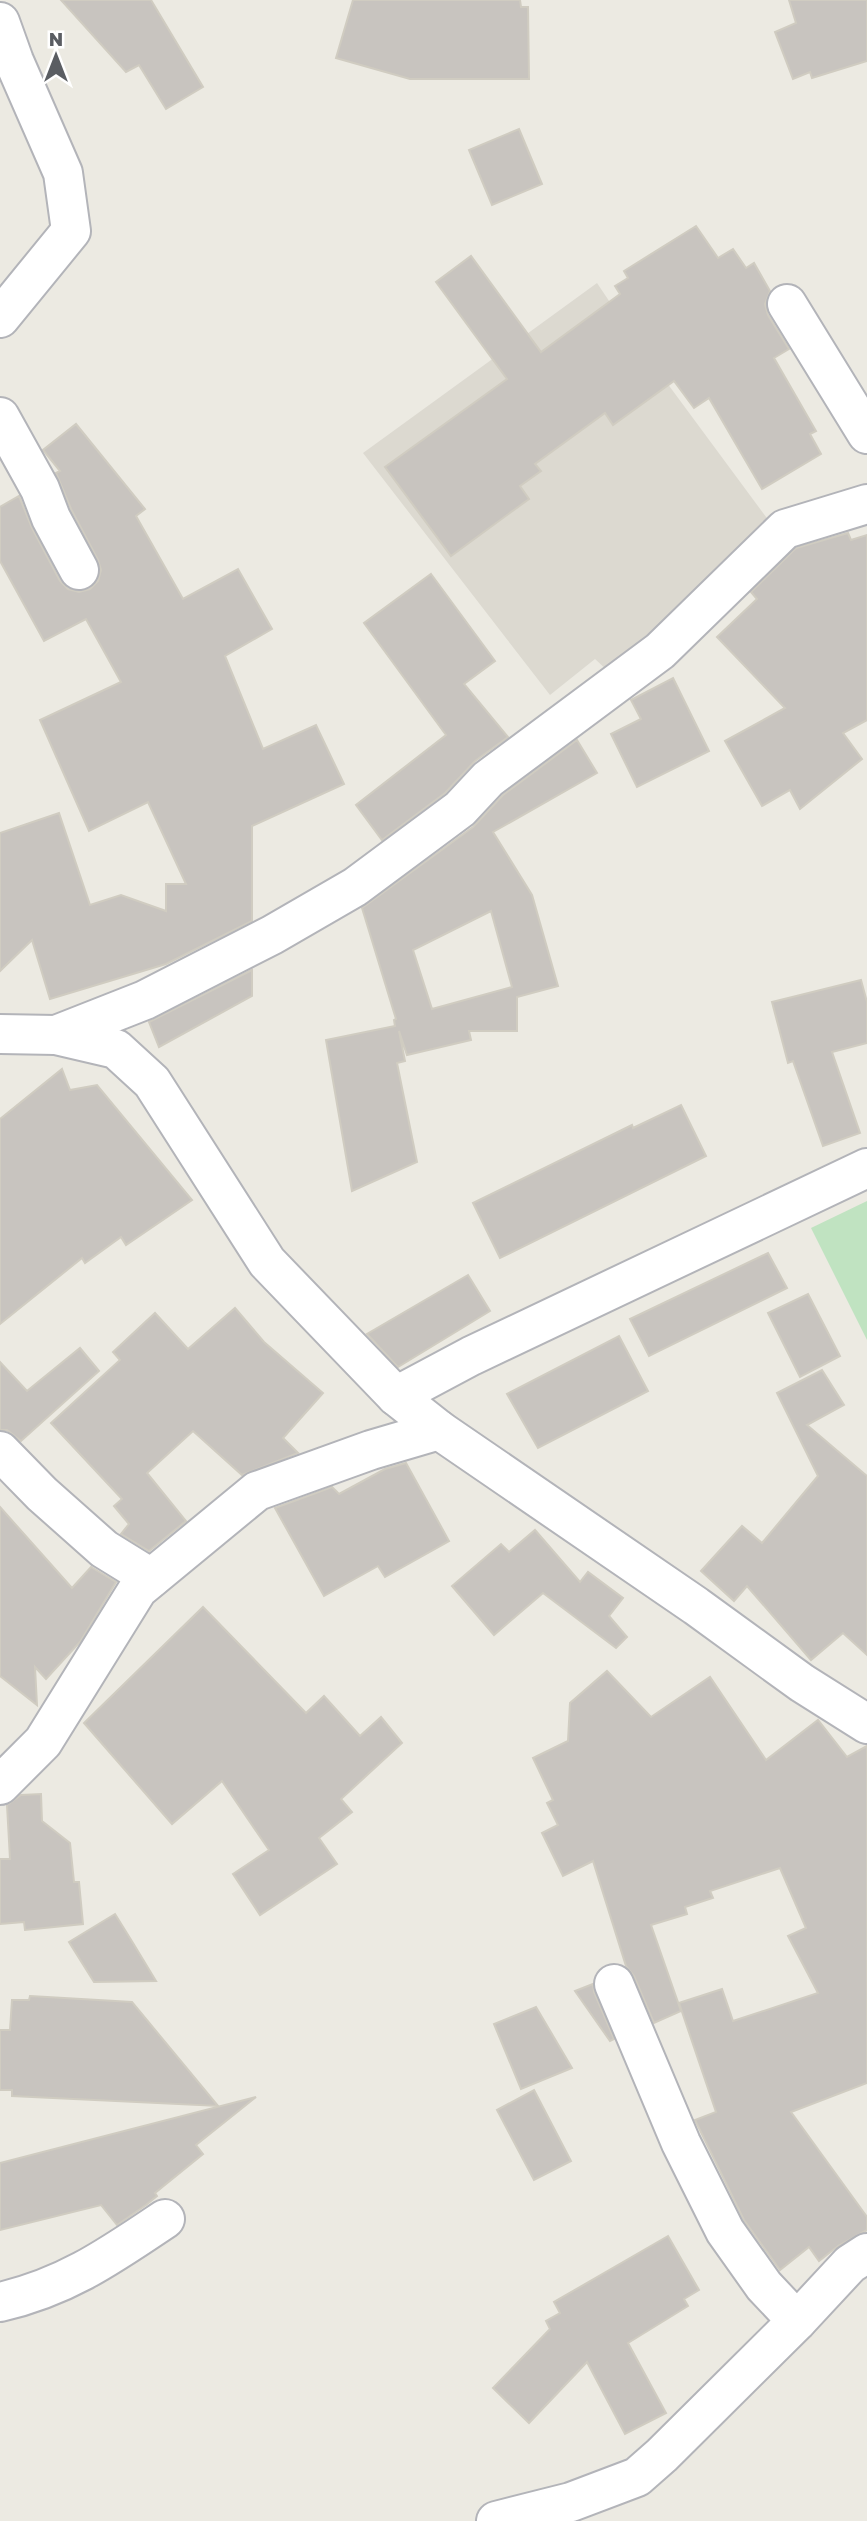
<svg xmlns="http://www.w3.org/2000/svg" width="867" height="2521" viewBox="0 0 867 2521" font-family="'Golos Text',sans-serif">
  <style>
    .education { fill: #dcd9d0 }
    .green { fill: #c0e3c1 }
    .building { fill: #c8c4bf; stroke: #d0ccc1; stroke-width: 2; fill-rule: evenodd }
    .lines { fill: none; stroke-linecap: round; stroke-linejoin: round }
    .minor-casing { stroke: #b3b4b9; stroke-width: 42 }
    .minor { stroke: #fff; stroke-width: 38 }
  </style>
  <rect width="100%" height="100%" fill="#eceae2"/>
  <polygon class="education" points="597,283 636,341 769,521 610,673 595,659 550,695 363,453"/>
  <polygon class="green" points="867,1201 867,1340 811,1228"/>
  <g class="building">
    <polygon points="61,0 151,0 203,87 166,109 139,65 126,72"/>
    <polygon points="353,0 520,0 521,7 528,7 529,79 410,79 336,58"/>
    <polygon points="789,0 867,0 867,61 812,78 810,72 793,79 775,32 796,23"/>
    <polygon points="519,129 542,184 492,205 469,150"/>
    <polygon points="696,226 718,258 733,249 746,268 754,263 770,291 765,304 768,315 789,349 774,358 816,431 810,434 821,454 762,489 709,398 694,408 674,381 613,425 605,413 535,464 541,471 520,486 529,499 451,556 385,467 507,379 436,282 471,256 541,352 620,294 615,286 628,278 624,271"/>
    <polygon points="76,424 145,509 136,516 183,599 238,569 272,629 225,656 263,749 316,725 344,784 252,826 252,921 166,964 50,999 32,940 0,971 0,833 59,813 90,905 121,895 166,911 166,884 186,884 148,802 89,831 40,720 121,682 86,619 44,641 0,561 0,507 19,496 32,528 60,581 68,589 79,592 90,589 98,581 101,570 98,560 71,509 56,473 60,471 43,450"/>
    <polygon points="848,533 851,540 867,535 867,720 843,733 862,759 800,809 790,790 762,806 725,741 785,708 717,637 757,599 751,592 796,548"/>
    <polygon points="431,574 495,661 464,684 508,737 475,761 445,793 382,840 356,805 446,735 364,623"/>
    <polygon points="673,678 709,751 637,787 611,734 641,719 631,700"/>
    <path d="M 577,740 L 597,773 L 493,832 L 532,895 L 558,986 L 517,997 L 517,1031 L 469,1031 L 471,1040 L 407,1055 L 399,1031 L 405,1061 L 397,1063 L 417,1162 L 352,1191 L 326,1040 L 395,1026 L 394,1020 L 396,1019 L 362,908 L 473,827 L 503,795 ZM 491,911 L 512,987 L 432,1009 L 413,950 Z"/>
    <polygon points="252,970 252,996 159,1047 149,1022"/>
    <polygon points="861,980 867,1002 867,1043 832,1052 860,1133 823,1146 793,1061 788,1063 772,1002"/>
    <polygon points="62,1069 70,1090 97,1085 192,1200 126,1245 121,1237 85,1263 82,1258 0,1324 0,1119"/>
    <polygon points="681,1105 706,1156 500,1258 473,1203 632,1125 633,1128"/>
    <polygon points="768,1253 787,1288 649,1356 630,1319"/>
    <polygon points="468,1275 490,1311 398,1367 367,1334"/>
    <polygon points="808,1294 840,1356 800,1377 768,1313"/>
    <polygon points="235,1308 264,1342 323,1393 283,1438 298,1453 242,1475 193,1431 147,1473 186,1521 149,1551 121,1534 129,1524 114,1506 122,1499 51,1423 120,1360 113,1352 155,1313 188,1349"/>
    <polygon points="619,1336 648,1391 538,1448 507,1394"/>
    <polygon points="80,1348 99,1371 21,1441 7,1430 0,1430 0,1362 27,1391"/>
    <polygon points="822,1370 844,1405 807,1425 867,1476 867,1655 843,1633 811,1660 747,1586 734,1601 701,1571 742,1526 762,1543 818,1476 777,1393"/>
    <polygon points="406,1463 449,1541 385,1577 378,1566 324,1596 275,1508 332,1487 339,1494 385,1469"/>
    <polygon points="0,1507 72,1588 91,1567 116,1582 80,1642 46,1679 35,1667 37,1705 0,1676"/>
    <polygon points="535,1530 580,1582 588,1572 623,1598 609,1616 627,1637 616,1648 543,1593 494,1635 452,1586 501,1544 509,1552"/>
    <polygon points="203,1607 306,1713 324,1696 360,1736 381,1717 402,1743 341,1799 352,1812 319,1838 337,1864 260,1915 233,1874 269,1850 222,1781 172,1824 84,1723"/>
    <polygon points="607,1671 651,1717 710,1677 766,1760 818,1720 847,1757 867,1746 867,2083 791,2112 867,2217 867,2230 838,2246 819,2261 809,2247 780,2270 744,2220 695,2120 716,2112 679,2003 722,1989 733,2021 818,1993 788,1936 806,1928 780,1868 710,1891 713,1898 685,1907 687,1914 651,1925 681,2011 654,2023 634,1976 626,1966 593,1861 563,1876 542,1833 558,1825 547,1803 553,1800 533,1758 568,1741 570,1703"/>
    <polygon points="41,1794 42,1821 70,1843 74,1882 79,1882 83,1924 25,1930 24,1922 0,1924 0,1859 10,1859 7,1805 21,1795"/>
    <polygon points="115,1914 133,1943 156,1981 94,1982 69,1942"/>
    <polygon points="593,1984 594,1992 614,2039 610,2041 575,1991"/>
    <polygon points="30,1996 132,2002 218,2106 12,2096 12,2090 0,2090 0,2030 10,2030 12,2000 29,2000"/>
    <polygon points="536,2007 572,2068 521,2089 494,2024"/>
    <polygon points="534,2090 571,2161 534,2180 497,2110"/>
    <polygon points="256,2097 196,2145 203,2154 155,2193 157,2196 146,2205 117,2225 101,2205 0,2230 0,2163"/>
    <polygon points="668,2236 699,2290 684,2299 688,2306 628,2343 666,2413 625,2434 587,2362 529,2423 493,2388 550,2329 546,2321 560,2313 554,2302"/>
  </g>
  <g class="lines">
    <defs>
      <g id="minor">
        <polyline points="0,22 14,61 63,173 71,231 0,318"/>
        <polyline points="787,304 867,434"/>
        <polyline points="0,417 40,489 51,518 79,570"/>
        <polyline points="0,1034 56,1035 116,1049 152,1082 267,1262 396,1396 439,1430 696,1606 802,1683 867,1724"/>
        <polyline points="56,1035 145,1000 272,935 355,887 460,809 488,779 660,651 785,529 867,504"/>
        <polyline points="396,1396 471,1356 867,1168"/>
        <polyline points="0,1451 42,1494 104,1549 151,1578"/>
        <polyline points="0,1785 43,1742 138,1589 257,1491 371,1450 439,1430"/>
        <polyline points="614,1984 681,2143 725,2231 764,2286 797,2321"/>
        <path d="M 0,2302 C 66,2287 110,2256 165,2219"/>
        <polyline points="496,2521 571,2502 637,2477 662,2455 797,2321 850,2264 867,2253"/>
      </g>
    </defs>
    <use href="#minor" class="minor-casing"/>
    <use href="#minor" class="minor"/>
  </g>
  <g transform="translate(56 56)" stroke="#ffffff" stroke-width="5" paint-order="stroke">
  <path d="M0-5L12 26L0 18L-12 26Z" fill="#5a5d62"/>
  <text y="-10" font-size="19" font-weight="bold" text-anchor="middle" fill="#5a5d62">N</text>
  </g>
</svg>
